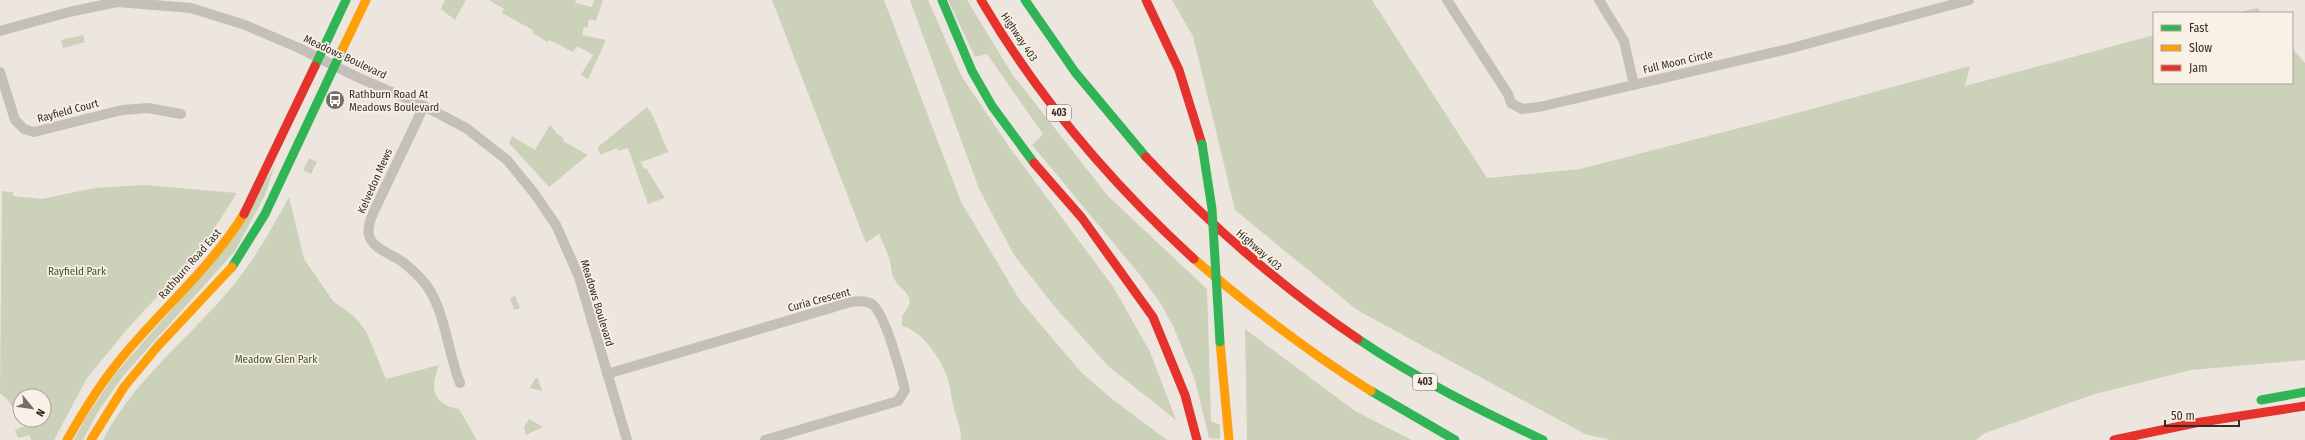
<svg xmlns="http://www.w3.org/2000/svg" width="2305" height="440" viewBox="0 0 2305 440" font-family="'Fira Sans Condensed',sans-serif">
  <style>
    .green { fill: #ccd1ba }
    .lines { fill: none; stroke-linecap: round; stroke-linejoin: round }
    .street { stroke: #c5bfb9; stroke-width: 10 }
    .fast { stroke: #30b455; stroke-width: 9 }
    .slow { stroke: #ff9f0a; stroke-width: 9 }
    .jam { stroke: #e5322d; stroke-width: 9 }
    .fast-bridge { stroke: #30b455; stroke-width: 9 }
    .labels { text-anchor: middle; dominant-baseline: central; stroke-width: 3.5; stroke-linejoin: round; paint-order: stroke }
    .shield { fill: #f9f1e6; stroke: #706760; stroke-width: 1 }
    .shield-label { font-size: 10px; font-weight: bold; fill: #352c27 }
    .street-label { font-size: 11px; fill: #352c27; stroke: #f9f1e6 }
    .poi-label { font-size: 11px; fill: #352c27; stroke: #f9f1e6; text-anchor: start }
    .park-label { font-size: 11px; fill: #43532b; stroke: #f9f1e6 }
  </style>
  <rect width="100%" height="100%" fill="#ece6df"/>
  <g class="green">
    <polygon points="445,0 466,0 455,20 441,9"/>
    <polygon points="489,0 576,0 575,3 592,7 594,0 603,0 596,21 589,19 587,28 584,27 582,35 606,40 588,79 581,75 593,55 577,46 573,52 549,40 548,42 532,33 533,30 502,13 504,9"/>
    <path d="M 772,0 L 884,0 L 961,202 L 1019,299 L 1080,371 L 1112,399 L 1167,440 L 961,440 C 961,424 957,422 954,408 C 951,399 951,389 948,380 C 942,360 923,331 902,326 L 902,316 C 921,295 899,291 893,277 C 891,272 891,266 890,261 C 887,252 883,243 879,234 L 866,243 Z"/>
    <polygon points="910,0 928,0 962,77 1010,148 1114,288 1150,352 1176,420 1108,366 1054,306 1014,255 979,189"/>
    <polygon points="948,0 967,0 1012,74 1108,196 1207,289 1211,421 1220,425 1220,439 1209,438 1195,380 1174,328 1161,304 1140,275 1032,145 1043,134 987,54 975,57"/>
    <polygon points="1172,0 1372,0 1487,178 1580,169 1797,113 1970,66 1965,86 2154,35 2154,83 2292,83 2292,48 2305,63 2305,360 2191,370 2095,394 1985,433 1976,440 1611,440 1585,434 1357,310 1235,210 1193,36"/>
    <polygon points="2257,8 2262,13 2237,13"/>
    <polygon points="83,35 85,42 63,48 61,40"/>
    <path d="M 647,107 C 657,120 660,137 669,152 L 641,162 L 644,169 L 646,168 L 665,198 L 648,204 L 628,148 L 618,151 L 617,148 L 600,155 L 598,147 Z"/>
    <polygon points="550,125 557,134 564,138 563,141 588,155 549,187 509,143 512,136 535,150"/>
    <polygon points="309,158 317,162 311,174 303,170"/>
    <polygon points="275,165 265,195 235,251 123,376 99,410 83,440 74,440 85,419 116,373 216,259"/>
    <polygon points="143,185 237,193 199,252 128,328 87,378 54,440 31,440 30,435 18,438 15,430 24,426 21,420 44,420 44,396 20,396 20,419 8,400 0,393 2,191 13,192 13,196 42,199 94,188"/>
    <path d="M 289,197 L 304,259 L 333,301 L 355,317 L 366,331 L 386,379 L 439,365 C 430,388 432,404 459,409 L 477,440 L 103,440 C 132,383 185,341 226,294 C 252,264 270,232 289,197 Z"/>
    <polygon points="515,296 520,308 514,310 510,298"/>
    <polygon points="1245,329 1355,411 1412,440 1247,440"/>
    <polygon points="538,378 542,391 530,388 535,379"/>
    <polygon points="529,419 543,427 526,435 524,427"/>
  </g>
  <g class="lines">
    <g class="street">
      <polyline points="1447,0 1508,94 1511,103 1522,109 1539,107 1792,48 1969,0"/>
      <polyline points="1599,0 1624,41 1634,85"/>
      <polyline points="0,31 69,12 117,2 191,8 245,25 299,48 357,77 424,106 466,128 507,160 534,193 556,225 579,277 627,440"/>
      <polyline points="0,72 15,120 24,129 34,132 122,110 148,108 181,114"/>
      <path d="M 424,106 L 374,211 C 371,219 367,226 369,235 C 372,249 394,255 404,263 C 410,268 417,274 422,280 C 445,305 447,351 460,383"/>
      <path d="M 607,374 L 851,302 C 857,301 866,301 872,304 C 885,313 901,373 905,390 L 898,401 L 765,440"/>
    </g>
    <g class="fast">
      <polyline points="942,0 972,71 992,106 1034,163"/>
      <polyline points="1025,0 1075,72 1146,157"/>
      <polyline points="315,66 346,0"/>
      <polyline points="232,267 265,214 342,50"/>
      <path d="M 1358,339 C 1417,379 1479,410 1543,440"/>
      <polyline points="1371,391 1455,440"/>
      <polyline points="2261,400 2305,392"/>
    </g>
    <g class="slow">
      <polyline points="342,50 366,0"/>
      <path d="M 1194,259 C 1250,307 1308,352 1371,391"/>
      <polyline points="1220,342 1229,440"/>
      <path d="M 67,440 C 84,410 102,381 124,355 C 164,307 211,267 244,214"/>
      <polyline points="91,440 124,387 158,346 232,267"/>
    </g>
    <g class="jam">
      <path d="M 981,0 C 1037,96 1112,184 1194,259"/>
      <polyline points="1146,0 1179,70 1202,144"/>
      <path d="M 1146,157 C 1210,225 1280,286 1358,339"/>
      <polyline points="1034,163 1082,218 1153,317 1185,395 1197,440"/>
      <polyline points="244,214 315,66"/>
      <polyline points="2114,440 2195,423 2305,406"/>
    </g>
    <polyline class="fast-bridge" points="1202,144 1212,209 1220,342"/>
  </g>
  <defs>
    <symbol id="bus-disc" viewBox="-11 -11 22 22"><circle r="9.5" fill="#756d67" stroke="#f9f1e6"/><path d="M-5-6H5V4H4V6H2V4H-2V6H-4V4H-5ZM-3.5-4V0h7V-4ZM-3.5 1.2v1.5H-2V1.2ZM2 1.2v1.5H3.5V1.2Z" fill="#fff"/></symbol>
  </defs>
  <g fill-rule="evenodd">
    <use href="#bus-disc" x="324" y="89" width="22" height="22"/>
  </g>
  <g class="labels">
    <g class="shield">
      <rect x="1047" y="105" width="24" height="16" rx="3"/>
      <rect x="1413" y="374" width="24" height="16" rx="3"/>
    </g>
    <g class="shield-label">
      <text x="1059" y="113">403</text>
      <text x="1425" y="382">403</text>
    </g>
    <g class="street-label">
      <text transform="translate(1019 37) rotate(56)">Highway 403</text>
      <text transform="translate(345 57) rotate(25)">Meadows Boulevard</text>
      <text transform="translate(1678 62) rotate(-13)">Full Moon Circle</text>
      <text transform="translate(68 111) rotate(-15)">Rayfield Court</text>
      <text transform="translate(375 181) rotate(-66)">Kelvedon Mews</text>
      <text transform="translate(1259 250) rotate(41)">Highway 403</text>
      <text transform="translate(190 264) rotate(-49)">Rathburn Road East</text>
      <text transform="translate(819 300) rotate(-15)">Curia Crescent</text>
      <text transform="translate(597 303) rotate(73)">Meadows Boulevard</text>
    </g>
    <g class="poi-label">
      <text x="349" y="94">Rathburn Road At<tspan x="349" dy="13">Meadows Boulevard</tspan></text>
    </g>
    <g class="park-label">
      <text x="77" y="271">Rayfield Park</text>
      <text x="276" y="359">Meadow Glen Park</text>
    </g>
  </g>
  <rect x="2153" y="12" width="140" height="72" fill="#f9f1e6" stroke="#aba29a"/>
  <rect x="2161" y="25" width="20" height="6" fill="#30b455" stroke="#aba29a"/>
  <text x="2189" y="32" font-size="12" fill="#352c27">Fast</text>
  <rect x="2161" y="45" width="20" height="6" fill="#ff9f0a" stroke="#aba29a"/>
  <text x="2189" y="52" font-size="12" fill="#352c27">Slow</text>
  <rect x="2161" y="65" width="20" height="6" fill="#e5322d" stroke="#aba29a"/>
  <text x="2189" y="72" font-size="12" fill="#352c27">Jam</text>
  <g transform="translate(32 408) rotate(119)"><circle r="19" fill="#f9f1e6" stroke="#aba29a"/>
  <path d="M0-3L7 15L0 10L-7 15Z" fill="#756d67"/>
  <text y="-6" font-size="11" font-weight="bold" text-anchor="middle" fill="#352c27">N</text>
  </g>
  <path d="M2165 420v6h74v-6" fill="none" stroke="#352c27" stroke-width="2"/>
  <text x="2171" y="420" font-size="12" fill="#352c27" stroke="#f9f1e6" stroke-width="3" paint-order="stroke">50 m</text>
</svg>
